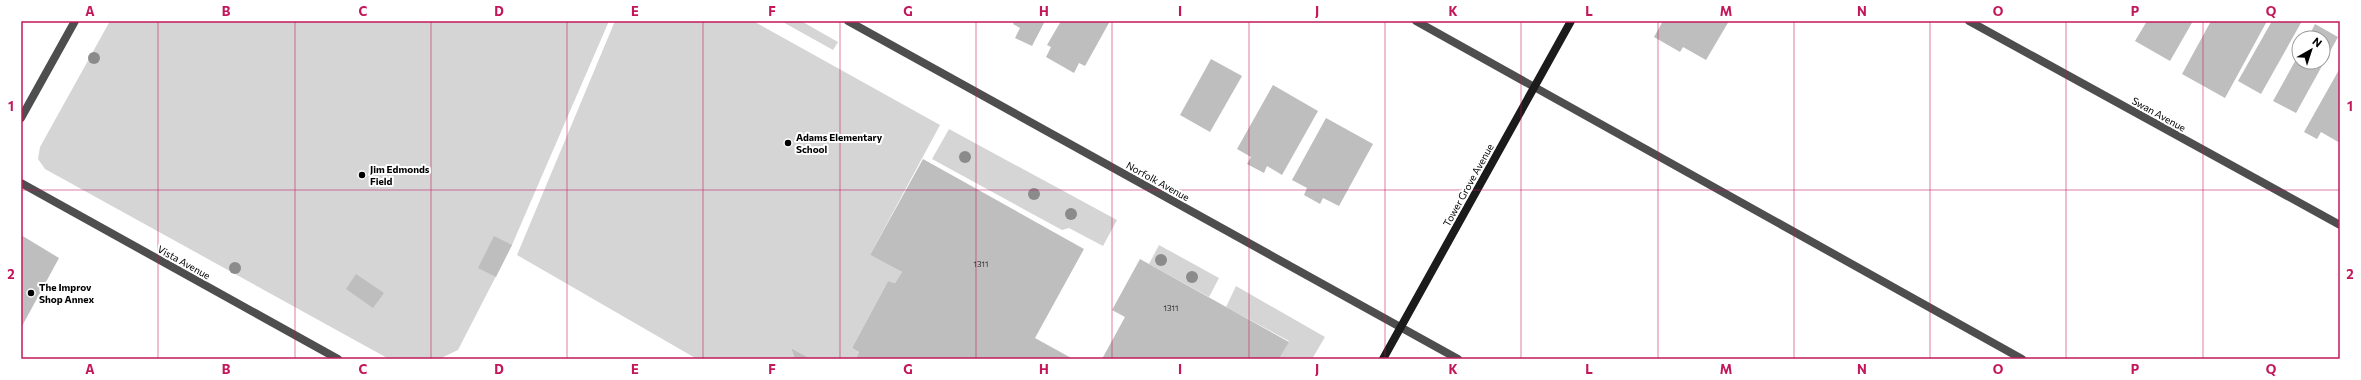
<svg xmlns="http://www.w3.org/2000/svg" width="2361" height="380" viewBox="0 0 2361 380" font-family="Commissioner,sans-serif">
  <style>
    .green { fill: #d5d5d5 }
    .building { fill: #bebebe }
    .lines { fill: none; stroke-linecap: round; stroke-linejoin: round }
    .lane { stroke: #4e4e4e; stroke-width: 8 }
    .street { stroke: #4e4e4e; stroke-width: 8 }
    .secondary { stroke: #1b1b1b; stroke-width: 8 }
    .tree { fill: #8b8b8b }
    .grid { fill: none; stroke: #c2185b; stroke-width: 1; stroke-opacity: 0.55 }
    .poi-dot { fill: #000; stroke: #fff; stroke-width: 1.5 }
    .labels { text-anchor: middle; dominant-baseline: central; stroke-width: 4; stroke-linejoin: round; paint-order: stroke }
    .number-label { font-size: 8px; fill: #303030 }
    .street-label { font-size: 10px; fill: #000; stroke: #fff }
    .poi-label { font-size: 10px; font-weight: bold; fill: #000; stroke: #fff; text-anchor: start }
    .neatline { fill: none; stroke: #c2185b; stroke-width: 1.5 }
    .grid-label { font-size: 13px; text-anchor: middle; font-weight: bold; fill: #c2185b }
  </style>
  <rect width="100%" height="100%" fill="#fff"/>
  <g class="green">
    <polygon points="110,21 609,21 512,245 458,350 439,359 389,359 45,169 38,159 40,147"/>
    <polygon points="615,21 753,21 940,125 870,255 902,272 895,283 888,281 852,348 859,352 856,359 811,359 791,348 795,359 697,359 517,255"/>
    <polygon points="781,21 801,21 838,42 833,50"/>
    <polygon points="949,129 1117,220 1103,246 1069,228 1062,230 932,159"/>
    <polygon points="1159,245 1219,278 1209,297 1149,264"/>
    <polygon points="1236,286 1325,337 1312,359 1279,359 1289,341 1226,307"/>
  </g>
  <g class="building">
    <polygon points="1015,21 1045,21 1032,46 1015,38 1020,28 1013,24"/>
    <polygon points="1061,21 1110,21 1085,66 1079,63 1074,73 1046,57 1051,47 1047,45"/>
    <polygon points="1663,21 1729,21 1706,60 1683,47 1680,52 1654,37"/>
    <polygon points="2147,21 2193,21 2170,61 2135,41"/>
    <polygon points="2211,21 2267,21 2225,98 2182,74"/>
    <polygon points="2272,21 2302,21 2261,94 2238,81"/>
    <polygon points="2315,24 2338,37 2296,113 2273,101 2299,54 2299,62 2323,62 2323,38 2308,38"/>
    <polygon points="1211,59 1242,76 1210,132 1180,115"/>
    <polygon points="2340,68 2340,143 2321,132 2317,139 2304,132"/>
    <polygon points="1273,85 1318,111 1282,175 1267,166 1264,173 1247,164 1251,157 1237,149"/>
    <polygon points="1326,118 1373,144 1339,206 1323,198 1320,204 1304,195 1307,188 1292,180"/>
    <polygon points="923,159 1084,249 1035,338 1073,359 856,359 859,352 852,348 888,281 895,283 902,272 870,255"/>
    <polygon points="21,235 59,258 21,328"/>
    <polygon points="494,236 512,245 496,277 478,268"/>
    <polygon points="1140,259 1289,342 1279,359 1102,359 1125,317 1112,310"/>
    <polygon points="356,274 384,293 373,308 346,289"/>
    <polygon points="791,348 811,359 795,359"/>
  </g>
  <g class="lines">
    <polyline class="lane" points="1416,21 2022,359"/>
    <g class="street">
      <polyline points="848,21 1458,359"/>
      <polyline points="1969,21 2340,225"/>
      <polyline points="21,118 75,21"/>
      <polyline points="21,183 338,359"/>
    </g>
    <polyline class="secondary" points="1383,359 1571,21"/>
  </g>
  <g class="tree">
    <circle cx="94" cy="58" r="6"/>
    <circle cx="965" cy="157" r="6"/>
    <circle cx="1034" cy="194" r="6"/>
    <circle cx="1071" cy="214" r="6"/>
    <circle cx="1161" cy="260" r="6"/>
    <circle cx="235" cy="268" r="6"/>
    <circle cx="1192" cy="277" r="6"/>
  </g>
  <path class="grid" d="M 158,21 L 158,359M 295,21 L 295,359M 431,21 L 431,359M 567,21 L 567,359M 703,21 L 703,359M 840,21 L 840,359M 976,21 L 976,359M 1112,21 L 1112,359M 1249,21 L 1249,359M 1385,21 L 1385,359M 1521,21 L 1521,359M 1658,21 L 1658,359M 1794,21 L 1794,359M 1930,21 L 1930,359M 2066,21 L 2066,359M 2203,21 L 2203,359M 21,190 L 2340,190"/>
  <g class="poi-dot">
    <circle cx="788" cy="143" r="4"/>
    <circle cx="362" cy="175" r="4"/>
    <circle cx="31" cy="293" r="4"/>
  </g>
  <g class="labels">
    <g class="number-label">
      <text x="981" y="264">1311</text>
      <text x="1171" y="308">1311</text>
    </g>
    <g class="street-label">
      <text transform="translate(2159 114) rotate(29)">Swan Avenue</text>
      <text transform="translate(1158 181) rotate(29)">Norfolk Avenue</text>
      <text transform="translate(1468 185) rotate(-61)">Tower Grove Avenue</text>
      <text transform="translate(184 262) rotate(29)">Vista Avenue</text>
    </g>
    <g class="poi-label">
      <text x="796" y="137">Adams Elementary<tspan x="796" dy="12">School</tspan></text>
      <text x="370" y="169">Jim Edmonds<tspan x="370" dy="12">Field</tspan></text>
      <text x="39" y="287">The Improv<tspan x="39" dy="12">Shop Annex</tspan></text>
    </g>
  </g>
  <rect width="2361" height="380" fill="none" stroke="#ffffff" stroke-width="44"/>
  <g transform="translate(2311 50) rotate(39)"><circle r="19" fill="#ffffff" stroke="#999999"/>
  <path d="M0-3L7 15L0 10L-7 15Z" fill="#000000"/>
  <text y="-6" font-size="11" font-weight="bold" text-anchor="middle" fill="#000000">N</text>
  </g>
  <rect x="22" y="22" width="2317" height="336" class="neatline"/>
  <g class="grid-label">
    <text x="90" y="16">A</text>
    <text x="226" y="16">B</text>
    <text x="363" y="16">C</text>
    <text x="499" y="16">D</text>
    <text x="635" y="16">E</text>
    <text x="772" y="16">F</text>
    <text x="908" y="16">G</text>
    <text x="1044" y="16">H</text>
    <text x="1180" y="16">I</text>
    <text x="1317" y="16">J</text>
    <text x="1453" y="16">K</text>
    <text x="1589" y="16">L</text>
    <text x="1726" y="16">M</text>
    <text x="1862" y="16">N</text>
    <text x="1998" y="16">O</text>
    <text x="2135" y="16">P</text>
    <text x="2271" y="16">Q</text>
    <text x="11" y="111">1</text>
    <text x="2350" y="111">1</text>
    <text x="11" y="279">2</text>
    <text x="2350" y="279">2</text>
    <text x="90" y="374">A</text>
    <text x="226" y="374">B</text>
    <text x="363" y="374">C</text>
    <text x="499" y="374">D</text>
    <text x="635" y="374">E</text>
    <text x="772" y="374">F</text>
    <text x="908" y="374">G</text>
    <text x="1044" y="374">H</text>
    <text x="1180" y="374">I</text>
    <text x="1317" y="374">J</text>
    <text x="1453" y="374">K</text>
    <text x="1589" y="374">L</text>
    <text x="1726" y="374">M</text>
    <text x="1862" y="374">N</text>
    <text x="1998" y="374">O</text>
    <text x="2135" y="374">P</text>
    <text x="2271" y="374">Q</text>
  </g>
</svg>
